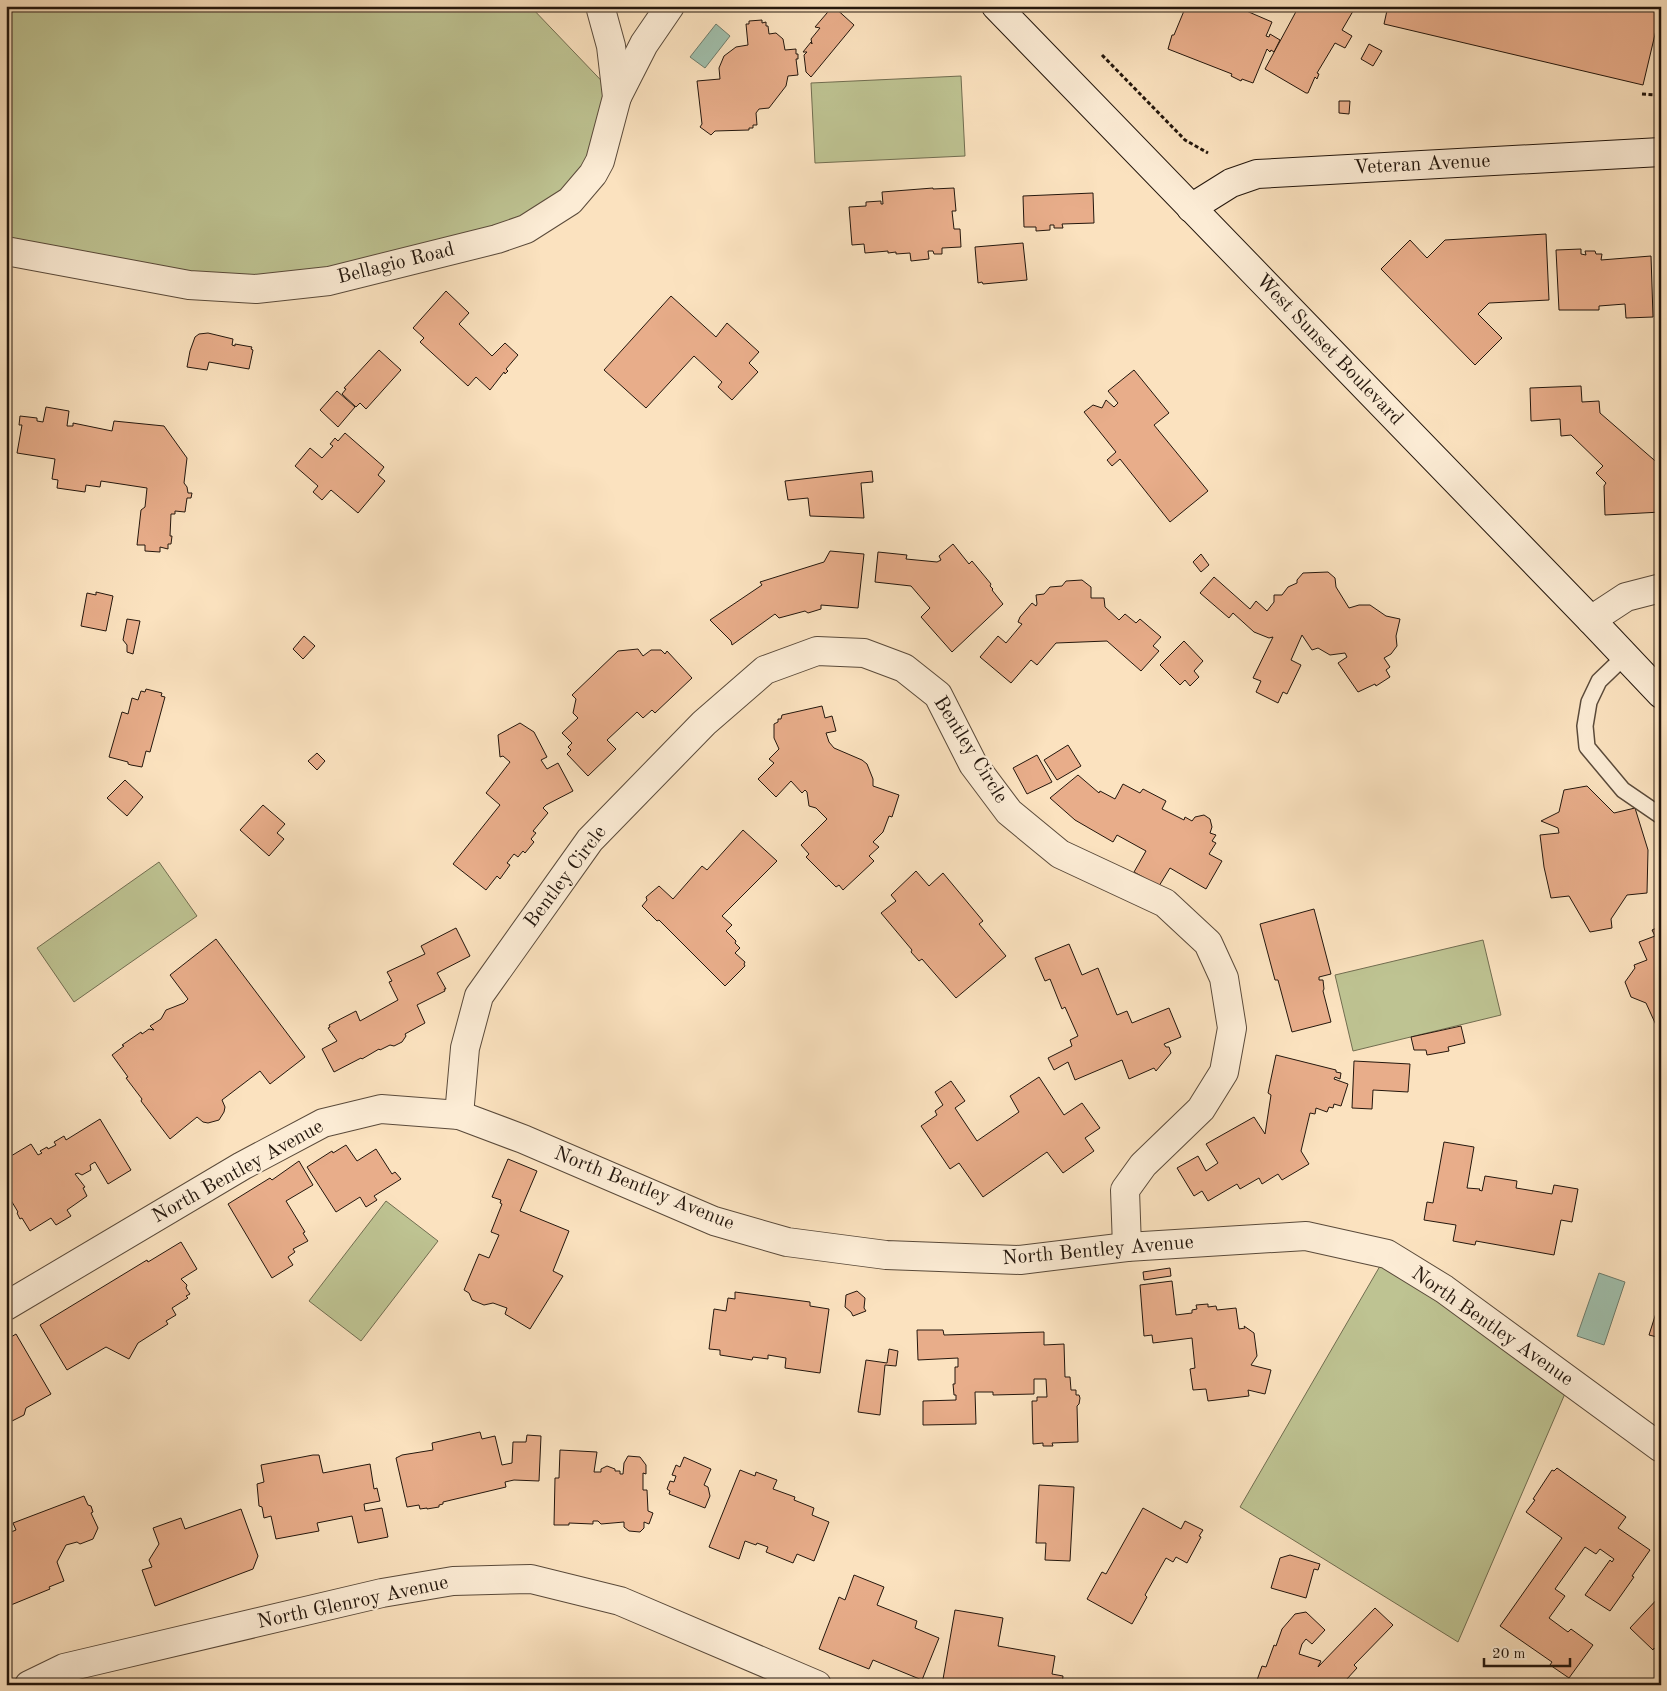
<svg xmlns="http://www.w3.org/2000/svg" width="1667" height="1691" viewBox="0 0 1667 1691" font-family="'Old Standard TT',serif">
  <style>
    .green { fill: #bec392; stroke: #716d50 }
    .water { fill: #a0bfac; stroke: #6e7c6c }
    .building { fill: #e8ad8a; stroke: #24170d }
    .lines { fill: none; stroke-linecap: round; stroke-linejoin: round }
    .lane-casing { stroke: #5a4a3a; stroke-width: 18 }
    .street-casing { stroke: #5a4a3a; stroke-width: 30 }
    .secondary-casing { stroke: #24170d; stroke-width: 30 }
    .path { stroke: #24170d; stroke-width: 3; stroke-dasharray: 4 2.5; stroke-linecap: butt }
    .lane { stroke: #fcecd5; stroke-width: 15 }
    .street { stroke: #fcecd5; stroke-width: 28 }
    .secondary { stroke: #fcecd5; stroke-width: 28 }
    .labels { text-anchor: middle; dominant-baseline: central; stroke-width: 4.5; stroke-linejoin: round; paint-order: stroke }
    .street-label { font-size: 20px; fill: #24170d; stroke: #fcecd5 }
  </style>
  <rect width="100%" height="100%" fill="#fbe2bf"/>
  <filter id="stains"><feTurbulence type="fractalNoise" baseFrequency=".004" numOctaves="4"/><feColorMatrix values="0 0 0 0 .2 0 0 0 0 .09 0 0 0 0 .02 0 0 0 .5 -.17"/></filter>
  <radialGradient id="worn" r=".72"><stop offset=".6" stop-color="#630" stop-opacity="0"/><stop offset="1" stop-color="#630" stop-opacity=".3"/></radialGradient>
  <g class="green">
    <polygon points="6,6 530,6 617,97 562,206 283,287 6,251"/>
    <polygon points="961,76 965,156 815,163 811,83"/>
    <polygon points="159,862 197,916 74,1002 37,948"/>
    <polygon points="1483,940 1501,1015 1353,1051 1335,975"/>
    <polygon points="386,1201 438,1241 361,1341 309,1301"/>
    <polygon points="1387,1254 1570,1382 1458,1642 1240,1507"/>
  </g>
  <g class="water">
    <polygon points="716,24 730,36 705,68 690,57"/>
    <polygon points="1599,1273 1625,1282 1604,1345 1577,1336"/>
  </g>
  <g class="building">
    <polygon points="833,6 854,25 811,77 806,72 804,55 807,52 803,52 811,42 812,44 811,39 820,28 815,27"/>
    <polygon points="1186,6 1235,6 1272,22 1266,36 1269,37 1270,34 1280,40 1274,52 1271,50 1270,52 1267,49 1253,83 1242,79 1241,81 1231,76 1232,74 1168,49 1172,35 1174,35"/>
    <polygon points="1299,6 1356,6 1342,30 1352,36 1345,48 1335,43 1317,73 1319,74 1317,79 1315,77 1308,93 1306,93 1265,69"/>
    <polygon points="1388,6 1654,6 1661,8 1661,9 1643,85 1384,24"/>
    <polygon points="762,20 762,23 766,22 766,26 768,26 769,34 776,33 783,39 785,50 796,49 796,54 798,54 798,59 796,59 798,75 788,76 786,86 769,108 759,109 756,113 757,125 753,125 753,128 749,128 749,130 715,131 711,135 700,127 702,124 697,81 720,79 719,68 724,56 736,47 748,45 746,24 749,24 749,21"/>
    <polygon points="1369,44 1382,51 1373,66 1361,59"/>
    <polygon points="1339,101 1350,101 1349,114 1339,113"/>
    <polygon points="933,188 933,189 954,188 956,211 952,211 954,229 960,229 961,247 942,248 942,254 934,254 933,251 928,251 929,259 911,261 910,253 896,254 896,252 888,253 888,251 865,253 864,244 852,245 849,207 866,206 866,202 881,201 881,204 883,204 882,192"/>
    <polygon points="1093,193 1094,223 1062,224 1063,228 1054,228 1054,225 1050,225 1050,230 1036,231 1036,227 1024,227 1023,196"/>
    <polygon points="1546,234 1549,300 1489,303 1478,314 1502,338 1475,365 1381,269 1410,240 1427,258 1445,240"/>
    <polygon points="1023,243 1027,280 983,284 982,282 978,283 975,247"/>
    <polygon points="1581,249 1581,254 1586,255 1585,251 1595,251 1596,254 1602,254 1601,260 1651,256 1653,317 1626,318 1625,304 1599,306 1599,310 1559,310 1556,250"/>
    <polygon points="446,291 469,313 459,324 492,356 505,343 518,355 506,369 508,371 505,374 504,372 490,390 476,377 468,386 420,342 424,338 413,328"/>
    <polygon points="671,296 716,337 727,323 759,352 749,363 758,372 732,400 718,387 722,382 694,356 646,408 604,370"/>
    <polygon points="208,333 233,339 232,345 235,346 235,344 252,347 251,349 253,350 249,369 209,362 207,370 187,367 190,351 195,337 199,334"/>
    <polygon points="379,350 401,370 366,409 360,403 356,407 342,394 346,389 344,388"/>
    <polygon points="1134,370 1169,413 1154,425 1208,491 1170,522 1120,459 1112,466 1107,460 1116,452 1084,412 1093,405 1102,408 1106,400 1114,407 1118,403 1108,391"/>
    <polygon points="1581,386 1582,402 1599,401 1600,413 1661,466 1661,512 1605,515 1604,486 1606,483 1596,473 1603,466 1571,435 1561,436 1560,419 1531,421 1530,388"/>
    <polygon points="337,391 355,407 338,427 320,410"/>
    <polygon points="46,407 69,411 67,426 73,426 73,423 112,431 114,421 164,426 187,458 184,483 187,487 188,493 192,493 191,498 187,498 185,512 175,511 175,514 171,514 170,536 172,536 171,544 168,544 168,549 160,547 160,552 145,551 145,545 137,545 141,510 145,507 147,488 101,481 100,487 86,485 85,492 57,488 58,480 52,479 55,459 17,453 22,425 19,425 20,416 37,418 37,421 43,422"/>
    <polygon points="345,433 384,467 378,475 385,481 358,513 331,490 322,500 313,492 318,486 295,466 310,448 322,458 333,446 330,444 335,438 338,441"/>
    <polygon points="872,471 873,482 861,483 864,518 810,516 808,498 788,500 785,481"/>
    <polygon points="953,544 969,564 972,561 991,584 990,586 993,589 992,590 1003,604 952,652 921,617 930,608 911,586 875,582 878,552 907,555 906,559 937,562 941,560 939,556"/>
    <polygon points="830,551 864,554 858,608 821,605 821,609 808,613 805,611 779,618 775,614 732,645 731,641 710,620 762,585 760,582 824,562"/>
    <polygon points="1201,554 1209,565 1201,572 1193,562"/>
    <polygon points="1328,572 1335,578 1336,587 1349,608 1359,605 1370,605 1386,616 1400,619 1396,636 1397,646 1391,654 1384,658 1390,667 1386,670 1390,677 1376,686 1375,684 1358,692 1338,663 1347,657 1345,653 1330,655 1318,648 1312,650 1302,635 1291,660 1301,665 1287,694 1283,692 1278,703 1256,692 1261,681 1253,678 1273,637 1269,638 1254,632 1233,613 1229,618 1200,593 1214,577 1250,609 1256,601 1267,611 1274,602 1274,595 1282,595 1288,587 1297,583 1297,580 1303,573"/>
    <polygon points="1082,580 1091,587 1091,598 1104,598 1105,607 1119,620 1125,614 1136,623 1140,619 1161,637 1153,646 1159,651 1141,671 1107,641 1056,643 1037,665 1031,660 1011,683 980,657 998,636 1006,643 1022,624 1018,622 1020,617 1032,603 1036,606 1037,604 1036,595 1044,594 1050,587 1062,586 1066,581"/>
    <polygon points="96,592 113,596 106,631 81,626 87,593 96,595"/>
    <polygon points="127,619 140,621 133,654 127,652 127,645 123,640"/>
    <polygon points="304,636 315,646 303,659 293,649"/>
    <polygon points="1184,641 1203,661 1194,671 1199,677 1190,686 1185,680 1180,685 1160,665"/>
    <polygon points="638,649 643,656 651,650 661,650 665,654 667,651 692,678 655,713 652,710 643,718 637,712 607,740 616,749 588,776 567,754 571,750 568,747 572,743 562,733 578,718 573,713 576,699 572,695 618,651"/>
    <polygon points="146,689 162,693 161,696 165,697 150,752 146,751 142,767 131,765 128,764 128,762 109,757 122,712 128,714 132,698 138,700 141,691 145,692"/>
    <polygon points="822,706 825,718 832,716 836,731 826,733 829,742 834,748 862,760 867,764 873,779 873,786 899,795 892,817 889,816 883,832 873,842 879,847 869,856 874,861 843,890 839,885 836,887 806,857 809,854 801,845 827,819 816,808 809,806 807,792 805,790 802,793 791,781 776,797 758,779 774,763 769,759 779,749 774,738 774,724 778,722 778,719 781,719 782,715"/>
    <polygon points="520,723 534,732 547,757 541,760 547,769 558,763 573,791 546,805 543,808 548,813 533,831 536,833 531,839 534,842 525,853 523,851 518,857 514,854 507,863 510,865 500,879 497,876 486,890 453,864 500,805 486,793 510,762 503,756 500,757 498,735"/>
    <polygon points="1068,745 1081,766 1057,780 1044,760"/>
    <polygon points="317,753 325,761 317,770 308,761"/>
    <polygon points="1037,755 1052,782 1027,794 1013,768"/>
    <polygon points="1078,775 1099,793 1100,791 1115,799 1123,784 1140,793 1143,789 1166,801 1162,809 1184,820 1185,817 1192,821 1195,817 1204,815 1210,819 1212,827 1210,833 1216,835 1212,841 1216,843 1209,854 1222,861 1206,889 1170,868 1159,886 1134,872 1146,851 1117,835 1113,842 1075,820 1050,798"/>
    <polygon points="125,780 143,797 127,816 107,798"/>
    <polygon points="1587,786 1614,813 1635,808 1648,850 1647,893 1627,895 1611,919 1612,928 1590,932 1569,896 1551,898 1544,867 1540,835 1559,833 1558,828 1541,821 1559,812 1564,790"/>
    <polygon points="263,805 285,824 277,833 284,839 269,856 240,830"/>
    <polygon points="743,830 777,861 722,916 732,925 726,931 736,941 735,943 740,948 735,953 745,962 744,964 745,966 725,986 659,920 657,921 642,906 647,900 646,897 659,886 673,899 702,866 707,870"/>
    <polygon points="916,871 929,886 943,873 983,921 979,924 1006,956 956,998 922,959 919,961 911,952 912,950 881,913 896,901 891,895"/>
    <polygon points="1314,909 1331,974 1319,977 1319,980 1323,980 1324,989 1323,991 1331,1022 1292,1032 1278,980 1275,980 1260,924"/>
    <polygon points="1661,926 1661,1036 1646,1003 1631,997 1625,982 1635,968 1634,965 1647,960 1639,942 1655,936 1652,930"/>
    <polygon points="456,928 470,956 437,973 446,989 444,989 445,991 417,1005 425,1023 405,1034 406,1036 402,1042 394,1046 390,1045 380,1050 379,1049 362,1059 361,1058 334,1072 322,1049 337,1041 328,1028 330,1027 329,1025 356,1011 360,1021 398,1000 389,982 392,981 387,972 425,954 421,946"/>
    <polygon points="216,939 305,1057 270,1084 260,1071 222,1100 225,1107 224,1112 219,1120 208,1123 203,1122 197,1117 170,1139 141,1101 142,1099 126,1078 128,1077 112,1055 124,1046 122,1045 141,1032 142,1034 149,1029 154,1030 150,1026 161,1019 166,1010 184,1003 188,999 170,975"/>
    <polygon points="1069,944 1082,975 1098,968 1117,1015 1127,1011 1132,1023 1169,1008 1181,1037 1164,1044 1166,1047 1169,1047 1171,1053 1156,1071 1154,1068 1129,1079 1122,1060 1075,1080 1068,1062 1054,1070 1048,1058 1072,1046 1070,1040 1078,1036 1065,1007 1062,1009 1050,979 1045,981 1035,958"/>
    <polygon points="1461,1026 1465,1043 1448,1047 1449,1051 1427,1055 1426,1050 1414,1050 1411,1037"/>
    <polygon points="1276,1055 1336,1070 1336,1072 1341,1073 1340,1079 1335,1077 1334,1079 1348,1084 1341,1106 1334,1104 1333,1108 1329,1107 1327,1112 1316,1108 1315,1114 1310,1113 1301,1151 1309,1164 1282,1180 1278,1174 1262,1184 1259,1178 1240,1189 1237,1184 1208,1201 1202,1191 1194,1196 1177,1168 1198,1156 1206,1171 1218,1163 1206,1144 1254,1117 1265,1134 1271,1095 1268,1093"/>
    <polygon points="1354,1061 1410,1064 1408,1092 1373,1090 1372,1109 1352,1108"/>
    <polygon points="1039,1077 1064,1115 1082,1103 1100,1128 1085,1138 1094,1151 1063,1173 1047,1152 983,1197 959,1163 950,1169 921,1126 937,1115 935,1111 943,1105 935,1092 951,1081 965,1101 955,1108 977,1141 1019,1112 1010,1096"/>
    <polygon points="100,1119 131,1170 108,1184 95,1162 90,1165 91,1170 82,1175 78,1173 75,1174 85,1187 83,1188 87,1196 67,1210 71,1216 56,1225 51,1218 30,1231 22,1218 20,1219 17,1213 18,1212 6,1192 6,1159 31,1144 38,1155 42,1153 40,1151 47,1147 48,1149 56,1145 54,1142 64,1136 66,1140"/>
    <polygon points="1444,1142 1474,1147 1467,1188 1480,1189 1479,1190 1482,1191 1485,1176 1517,1181 1516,1188 1552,1194 1554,1185 1578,1189 1572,1222 1561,1220 1554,1255 1476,1241 1475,1245 1453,1241 1456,1225 1424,1220 1427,1202 1433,1203"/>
    <polygon points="346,1145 357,1161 376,1149 392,1174 395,1172 401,1179 374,1196 377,1200 366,1207 360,1197 336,1212 307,1167 332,1151 333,1153"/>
    <polygon points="508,1159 537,1171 520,1211 569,1231 553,1271 563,1276 530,1329 505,1314 507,1308 493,1303 484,1305 472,1300 469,1293 464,1290 479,1254 489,1258 499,1235 491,1232 502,1204 500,1203 501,1200 492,1197"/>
    <polygon points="299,1161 313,1185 286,1201 305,1232 303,1233 308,1241 293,1249 295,1252 288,1257 293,1265 272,1278 228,1204 270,1178 272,1180"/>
    <polygon points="181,1242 197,1269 181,1279 187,1285 186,1288 190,1294 186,1296 188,1298 172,1308 176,1315 166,1321 168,1324 138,1343 129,1359 106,1347 67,1370 40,1325 147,1260 148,1262"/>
    <polygon points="1170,1268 1171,1276 1144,1280 1143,1272"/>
    <polygon points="1172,1281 1176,1315 1192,1313 1192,1310 1197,1309 1196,1305 1208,1304 1208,1307 1216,1306 1217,1310 1236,1308 1239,1329 1245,1328 1244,1326 1254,1333 1257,1356 1251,1365 1271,1370 1265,1394 1248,1390 1249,1396 1208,1401 1206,1389 1193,1390 1190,1369 1195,1368 1192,1338 1153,1343 1152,1335 1144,1336 1140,1285"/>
    <polygon points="857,1291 865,1298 864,1308 866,1311 853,1316 851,1312 845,1307 846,1295"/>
    <polygon points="735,1292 810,1302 810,1306 829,1309 820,1373 785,1368 786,1358 768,1355 768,1359 753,1357 752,1360 720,1355 720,1350 709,1349 714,1309 726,1311 728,1298 735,1299"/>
    <polygon points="1656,1313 1661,1314 1661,1338 1649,1335"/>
    <polygon points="917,1330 943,1330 944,1335 1044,1332 1044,1345 1064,1344 1065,1377 1070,1377 1071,1390 1076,1390 1076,1395 1079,1395 1080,1398 1079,1404 1077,1406 1078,1442 1052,1443 1053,1446 1043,1446 1043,1443 1033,1444 1032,1401 1037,1401 1037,1397 1047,1397 1046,1379 1034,1379 1034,1394 993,1395 993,1392 975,1392 976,1424 923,1425 923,1401 956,1400 956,1395 954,1395 953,1384 955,1384 955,1367 958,1367 958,1358 918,1360"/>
    <polygon points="16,1334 51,1394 26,1408 24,1415 6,1424 6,1340"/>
    <polygon points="889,1349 898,1351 896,1366 885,1365 880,1415 858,1412 866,1360 887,1363"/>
    <polygon points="480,1432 482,1439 495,1436 502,1465 512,1463 513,1442 526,1442 527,1435 541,1436 539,1481 514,1480 505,1482 506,1487 443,1502 443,1504 439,1505 439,1507 427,1509 427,1508 420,1509 419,1505 407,1507 396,1458 402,1455 433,1450 432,1443"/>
    <polygon points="560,1450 597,1452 594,1472 601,1472 601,1469 607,1466 615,1469 615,1471 620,1471 620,1474 623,1474 624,1463 628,1456 640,1457 646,1465 646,1474 643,1473 643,1490 647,1490 648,1511 653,1513 649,1524 644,1522 644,1528 640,1532 629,1531 624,1527 624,1522 601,1524 598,1521 593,1521 593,1524 569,1523 569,1525 554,1525 555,1478 559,1478"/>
    <polygon points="313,1455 319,1455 323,1473 370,1464 374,1489 377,1488 380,1501 364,1504 365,1511 382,1508 388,1537 358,1543 352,1516 317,1523 319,1531 276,1539 271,1516 264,1518 262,1507 259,1506 257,1484 264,1482 261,1465"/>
    <polygon points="684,1457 711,1469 704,1485 708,1487 710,1496 705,1508 669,1494 670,1491 667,1489 670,1481 674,1482 676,1476 672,1475 676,1465 680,1467"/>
    <polygon points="1557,1468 1626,1517 1618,1528 1650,1550 1632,1576 1634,1577 1610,1611 1585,1595 1610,1560 1612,1562 1614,1559 1600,1549 1596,1554 1585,1547 1555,1589 1565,1596 1549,1618 1568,1632 1571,1629 1593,1645 1569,1678 1550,1665 1552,1662 1500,1626 1562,1538 1526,1512 1535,1500 1533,1499 1552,1470 1554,1471"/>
    <polygon points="740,1470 755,1476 756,1472 777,1480 773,1489 795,1497 794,1500 814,1508 812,1515 829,1522 814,1561 797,1554 793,1563 766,1552 768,1547 757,1543 756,1545 745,1541 739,1559 709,1547"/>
    <polygon points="1039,1485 1074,1487 1070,1561 1045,1560 1046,1543 1036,1543"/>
    <polygon points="84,1496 88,1505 91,1506 93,1512 91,1513 98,1528 93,1539 80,1544 77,1542 66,1545 57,1562 64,1581 49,1587 50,1589 6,1607 6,1534 16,1530 13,1523"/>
    <polygon points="1143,1508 1181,1529 1185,1521 1203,1530 1199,1536 1201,1537 1187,1563 1176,1557 1173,1562 1166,1558 1145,1595 1147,1597 1132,1624 1087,1599 1102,1572 1106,1574"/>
    <polygon points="241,1509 258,1556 253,1569 155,1606 142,1570 152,1567 149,1560 159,1544 153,1528 181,1518 185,1529"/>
    <polygon points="1290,1555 1320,1564 1318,1570 1314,1569 1306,1598 1271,1588 1280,1558"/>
    <polygon points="854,1575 884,1587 877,1605 917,1621 915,1628 939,1638 922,1680 873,1660 869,1669 819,1649 839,1597 845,1600"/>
    <polygon points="1661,1595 1661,1654 1654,1648 1653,1650 1630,1628"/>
    <polygon points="1375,1608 1393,1625 1354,1665 1357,1668 1346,1680 1351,1685 1247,1685 1248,1680 1256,1683 1262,1666 1266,1667 1274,1645 1276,1646 1282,1629 1295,1614 1306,1612 1325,1630 1312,1644 1306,1639 1302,1644 1299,1654 1321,1661 1318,1667"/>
    <polygon points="955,1610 1003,1618 998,1646 1055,1656 1052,1674 1063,1676 1062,1685 942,1685"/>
  </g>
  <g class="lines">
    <defs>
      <polyline id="lane" points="1625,656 1599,681 1589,702 1585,726 1587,747 1623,790 1661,816"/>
      <g id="street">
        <polyline points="617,97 644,44 670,6"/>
        <polyline points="6,251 189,285 256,289 329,281 497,239 526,229 570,201 593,174 600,161 617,97 611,46 600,6"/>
        <polyline points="1591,620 1626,597 1661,588"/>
        <polyline points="459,1115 465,1048 479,996 590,840 704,723 765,670 817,651 864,653 904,668 938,695 973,764 1009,812 1060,854 1165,903 1208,943 1224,978 1232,1028 1224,1072 1201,1109 1143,1165 1125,1190 1127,1247"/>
        <polyline points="6,1306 242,1166 323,1123 381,1109 459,1115 523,1139 714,1221 787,1242 886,1255 1020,1260 1127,1247 1306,1236 1387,1254 1444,1289 1661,1448"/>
        <polyline points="29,1685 64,1668 382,1593 453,1581 531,1579 620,1601 817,1685"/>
      </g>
      <g id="secondary">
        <polyline points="996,6 1591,620 1661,694"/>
        <polyline points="1191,208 1231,183 1257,174 1661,152"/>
      </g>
    </defs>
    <use href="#lane" class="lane-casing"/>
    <use href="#street" class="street-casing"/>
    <use href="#secondary" class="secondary-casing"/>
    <g class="path">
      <polyline points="1102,55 1185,140 1208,153"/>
      <polyline points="1642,94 1658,95"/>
    </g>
    <use href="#lane" class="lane"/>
    <use href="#street" class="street"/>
    <use href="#secondary" class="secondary"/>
  </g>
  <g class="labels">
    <g class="street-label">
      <text transform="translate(1422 165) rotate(-3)">Veteran Avenue</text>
      <text transform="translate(396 264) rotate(-14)">Bellagio Road</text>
      <text transform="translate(1329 350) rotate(46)">West Sunset Boulevard</text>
      <text transform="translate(970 750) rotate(58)">Bentley Circle</text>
      <text transform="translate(566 877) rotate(-53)">Bentley Circle</text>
      <text transform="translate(238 1172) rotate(-29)">North Bentley Avenue</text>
      <text transform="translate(644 1189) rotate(22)">North Bentley Avenue</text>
      <text transform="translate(1098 1251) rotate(-5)">North Bentley Avenue</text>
      <text transform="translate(1492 1327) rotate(35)">North Bentley Avenue</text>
      <text transform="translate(353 1603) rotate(-12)">North Glenroy Avenue</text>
    </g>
  </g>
  <rect width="1667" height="1691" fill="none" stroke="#fbe2bf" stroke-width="25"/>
  <rect x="8" y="8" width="1652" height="1676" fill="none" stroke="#24170d" stroke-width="2.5"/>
  <rect x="12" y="12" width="1642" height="1666" fill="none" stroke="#24170d"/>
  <path d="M1484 1658v8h86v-8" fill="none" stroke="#24170d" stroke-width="2.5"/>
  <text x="1492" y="1658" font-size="15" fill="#24170d" stroke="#fcecd5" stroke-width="4" paint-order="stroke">20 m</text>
  <rect width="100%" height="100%" filter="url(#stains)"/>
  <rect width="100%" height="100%" fill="url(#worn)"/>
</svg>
